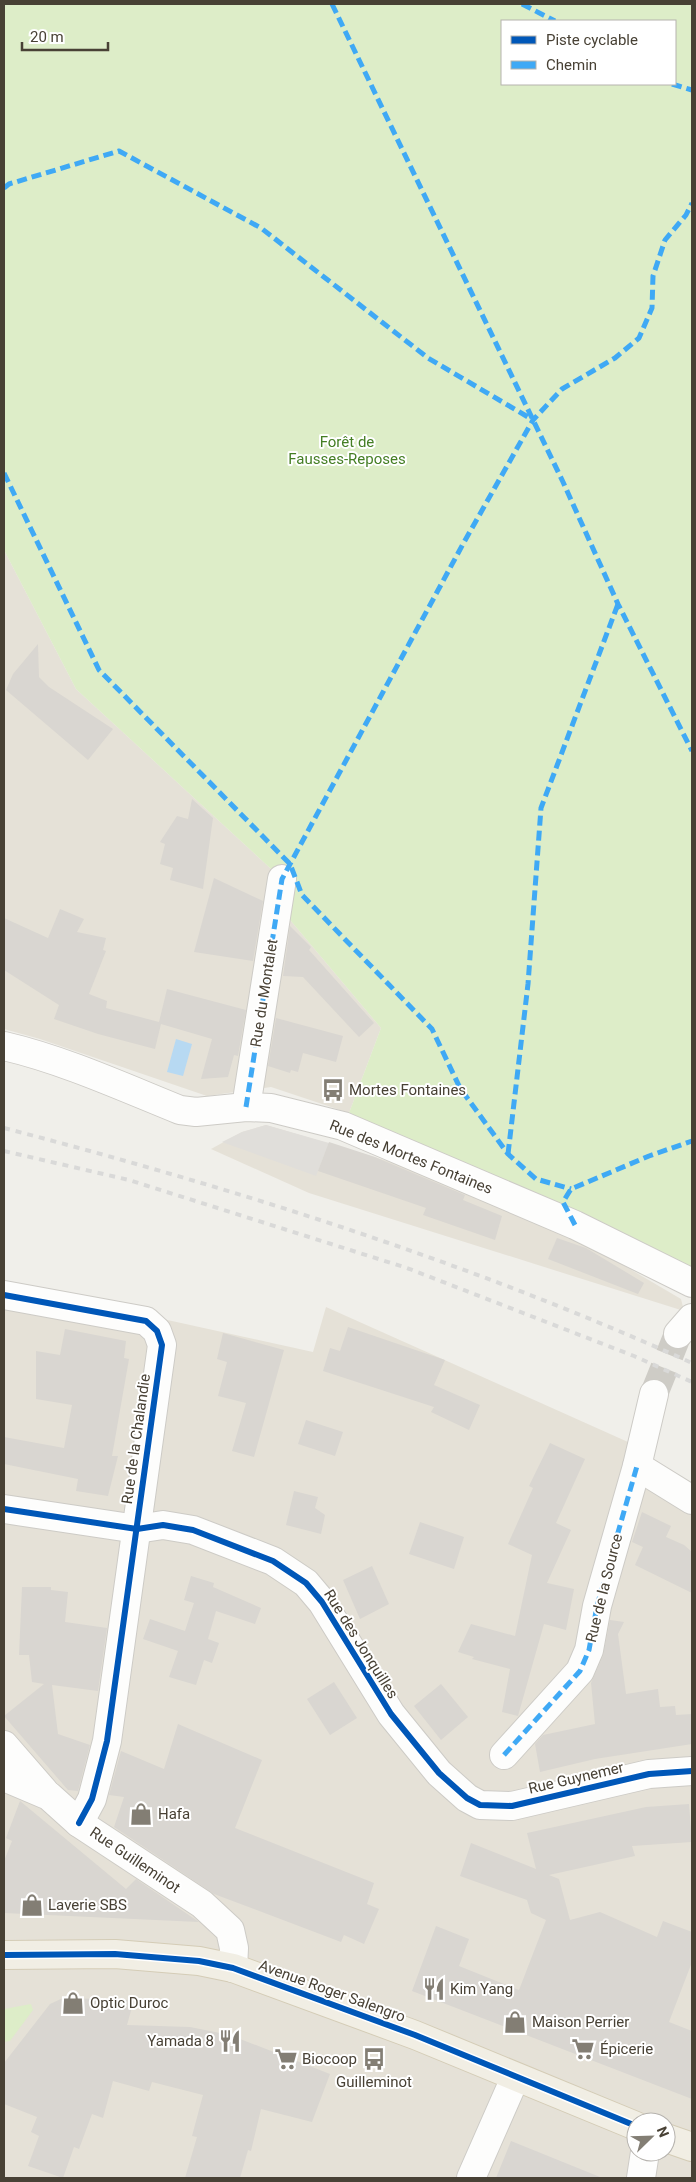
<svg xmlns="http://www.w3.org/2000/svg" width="696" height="2182" viewBox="0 0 696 2182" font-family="Roboto,sans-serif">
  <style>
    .residential { fill: #e5e1d7; fill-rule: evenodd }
    .green { fill: #ddedc8; fill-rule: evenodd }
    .parking { fill: #e0deda }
    .water { fill: #b7d9f2 }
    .building { fill: #d9d6d1 }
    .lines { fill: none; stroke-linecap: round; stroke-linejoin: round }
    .minor-tunnel { stroke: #ceccc6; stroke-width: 28; stroke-dasharray: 28 14; stroke-linecap: butt }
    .minor-casing { stroke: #cdcbc6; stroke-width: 30 }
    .major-casing { stroke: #d4ccb6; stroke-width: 30 }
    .minor { stroke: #fdfdfc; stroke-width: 28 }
    .major { stroke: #f1eee4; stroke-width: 28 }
    .rail { stroke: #d9d9d8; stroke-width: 4; stroke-dasharray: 6 6; stroke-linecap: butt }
    .quiet { stroke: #3fa9f5; stroke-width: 5; stroke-dasharray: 10 5; stroke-linecap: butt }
    .cycleway-casing { stroke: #fff; stroke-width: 9 }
    .cycleway { stroke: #0057b8; stroke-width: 6 }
    .labels { text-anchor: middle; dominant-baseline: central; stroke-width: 4; stroke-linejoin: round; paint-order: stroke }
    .park-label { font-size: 15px; fill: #447e24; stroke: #fff }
    .street-label { font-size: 15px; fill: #484135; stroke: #fff }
    .poi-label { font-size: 15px; fill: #484135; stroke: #fff; text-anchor: start }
  </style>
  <rect width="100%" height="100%" fill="#f0efea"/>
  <g class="residential">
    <polygon points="4,550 76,689 282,879 280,908 381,1028 349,1113 271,1087 207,1096 40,1039 4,1029"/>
    <polygon points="266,1125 418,1170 531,1211 681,1299 684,1311 309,1193 211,1149 242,1132"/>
    <path d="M 4,1284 L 313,1352 L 326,1307 L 628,1442 L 692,1484 L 692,2178 L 4,2178 ZM 636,2122 L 666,2122 L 666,2152 L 636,2152 Z"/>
  </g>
  <g class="green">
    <path d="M 4,4 L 692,4 L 692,1274 L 570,1209 L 349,1113 L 381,1028 L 280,908 L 282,879 L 76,689 L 4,550 ZM 502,21 L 675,21 L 675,84 L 502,84 Z"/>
    <polygon points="31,2004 33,2010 10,2041 4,2042 4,2009"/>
  </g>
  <polygon class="parking" points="266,1125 329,1143 316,1176 222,1142 242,1132"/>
  <polygon class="water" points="176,1039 192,1044 183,1076 167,1072"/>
  <g class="building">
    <polygon points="38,644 39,677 49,687 113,729 88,760 6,690 13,674"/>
    <polygon points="192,799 213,818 203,889 170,880 173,868 160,864 165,844 160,842 177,816 188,819"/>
    <polygon points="214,878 263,901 253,961 194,952"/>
    <polygon points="60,909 84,919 77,932 106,938 103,950 106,951 89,994 107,1001 106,1008 159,1022 167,989 246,1010 238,1056 234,1055 228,1077 201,1079 212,1039 161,1024 155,1049 98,1034 54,1019 59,1005 4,970 4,918 48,938"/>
    <polygon points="290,926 311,947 309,950 374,1023 359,1037 303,977 283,976"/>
    <polygon points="276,1018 343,1036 336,1062 303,1053 298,1072 291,1070 290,1073 268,1066"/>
    <polygon points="329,1142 375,1157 465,1195 463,1200 502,1216 495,1240 423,1215 426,1208 318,1171"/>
    <polygon points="557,1238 586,1248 644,1283 638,1294 548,1259"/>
    <polygon points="348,1327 445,1360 434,1385 480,1405 469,1430 431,1412 434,1407 323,1371 330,1348 340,1351"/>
    <polygon points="65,1329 126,1341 124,1358 129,1359 112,1456 118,1456 108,1496 76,1491 78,1479 4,1464 4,1437 64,1448 72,1405 36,1399 36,1351 60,1355"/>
    <polygon points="223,1333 284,1350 254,1457 232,1451 246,1403 218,1396 227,1362 217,1359"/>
    <polygon points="306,1420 343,1432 335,1456 298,1444"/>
    <polygon points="550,1443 585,1459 556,1523 571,1530 547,1583 574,1589 566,1630 544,1624 518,1716 502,1712 510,1669 472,1659 474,1657 458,1652 471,1624 515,1636 532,1555 508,1544 533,1488 529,1486"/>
    <polygon points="294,1491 318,1497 315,1508 325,1515 321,1534 286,1525"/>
    <polygon points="642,1512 671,1526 666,1537 684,1545 692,1552 692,1593 635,1565 643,1547 632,1542"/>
    <polygon points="420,1522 464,1537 454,1569 409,1554"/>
    <polygon points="372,1566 389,1604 360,1619 343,1580"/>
    <polygon points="191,1576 214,1583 213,1587 261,1608 255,1624 216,1611 208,1639 219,1643 212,1663 204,1660 196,1685 169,1677 178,1651 143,1639 150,1619 185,1631 194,1603 184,1600"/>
    <polygon points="22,1587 51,1587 51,1590 68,1592 65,1622 107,1628 98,1691 52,1685 58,1734 90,1745 78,1791 68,1790 4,1716 44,1684 32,1682 29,1655 19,1655"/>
    <polygon points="610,1620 624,1622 618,1634 626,1694 658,1689 660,1707 675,1706 676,1715 692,1714 692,1744 595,1759 540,1772 535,1744 543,1735 595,1724 591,1683 603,1656"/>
    <polygon points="334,1682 357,1718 330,1735 307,1699"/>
    <polygon points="441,1684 468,1717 441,1740 414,1706"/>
    <polygon points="178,1724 262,1760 235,1828 374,1883 367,1904 379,1909 364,1944 344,1935 341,1942 214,1894 114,1827 124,1797 109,1795 121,1751 164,1769"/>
    <polygon points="20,1801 126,1889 136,1879 199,1922 4,1913 4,1861 12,1841 6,1838"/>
    <polygon points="689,1804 692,1842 632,1846 635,1856 549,1875 559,1879 570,1920 600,1912 657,1937 663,1921 692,1932 692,1962 669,2022 692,2031 692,2099 412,1991 436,1926 469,1939 459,1966 519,1990 546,1920 531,1913 527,1900 460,1876 471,1843 536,1869 527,1833 646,1807"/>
    <polygon points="63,1998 134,2000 127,2025 190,2027 230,2035 330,2074 312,2122 261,2109 251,2151 248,2150 240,2178 185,2178 197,2137 192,2136 203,2095 152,2082 149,2091 113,2081 103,2118 92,2114 79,2149 74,2147 63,2178 28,2166 39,2136 31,2132 37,2117 4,2104 4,2063 50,2004"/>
    <polygon points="511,2141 600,2177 600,2178 496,2178"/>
  </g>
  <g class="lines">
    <polyline class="minor-tunnel" points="654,1394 678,1334"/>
    <defs>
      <g id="minor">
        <path d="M 4,1046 C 64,1060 123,1087 180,1110 L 196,1112 L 246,1107 L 271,1108 L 343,1126 L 575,1225 L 692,1283"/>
        <polyline points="246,1107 282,879"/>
        <polyline points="4,1295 146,1321 157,1331 162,1345 107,1741 92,1799 79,1823"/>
        <polyline points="678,1334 692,1318"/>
        <polyline points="637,1466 692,1500"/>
        <polyline points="4,1509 137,1529 163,1525 193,1530 273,1561 306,1583 322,1602 391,1714 439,1773 467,1798 480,1805 512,1806 649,1774 692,1771"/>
        <polyline points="4,1745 44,1791"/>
        <polyline points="504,1755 580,1671 589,1650 597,1606 637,1466 654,1394"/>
        <polyline points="4,1777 49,1796 79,1823 202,1904 230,1930 234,1948 233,1968"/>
        <polyline points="471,2178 515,2078"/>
        <polyline points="641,2178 645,2152"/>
      </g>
      <g id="major">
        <polyline points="4,1955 115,1954 199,1961 233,1968 415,2035 636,2126"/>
        <polyline points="666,2138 692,2147"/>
      </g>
    </defs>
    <use href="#minor" class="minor-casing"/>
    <use href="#major" class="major-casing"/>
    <use href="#minor" class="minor"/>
    <use href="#major" class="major"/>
    <g class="rail">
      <path d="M 4,1128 C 238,1189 471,1263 692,1363"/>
      <polyline points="4,1151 129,1180 407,1268 634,1356 692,1382"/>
    </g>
    <g class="quiet">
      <polyline points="332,4 563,482 618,604 692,751"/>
      <polyline points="522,4 555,21"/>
      <polyline points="672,84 692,90"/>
      <polyline points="4,188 9,184 119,151 261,228 428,358 533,420"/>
      <polyline points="4,473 99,670 290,864 302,895 432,1029 460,1088 508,1154 536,1179 571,1189"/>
      <polyline points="246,1107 282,879 463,544 533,420 562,389 615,358 639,338 652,308 653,276 665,240 686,215 692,203"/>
      <polyline points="508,1154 528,984 541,808 618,604"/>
      <polyline points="575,1225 563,1202 571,1189 649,1156 692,1141"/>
      <polyline points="504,1755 580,1671 589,1650 597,1606 637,1466"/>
    </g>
    <defs>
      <g id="cycleway">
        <polyline points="4,1295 146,1321 157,1331 162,1345 107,1741 92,1799 79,1823"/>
        <polyline points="4,1509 137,1529 163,1525 193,1530 273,1561 306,1583 322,1602 391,1714 439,1773 467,1798 480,1805 512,1806 649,1774 692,1771"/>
        <polyline points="4,1955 115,1954 199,1961 233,1968 415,2035 636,2126"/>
      </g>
    </defs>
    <use href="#cycleway" class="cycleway-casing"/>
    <use href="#cycleway" class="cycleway"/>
  </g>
  <defs>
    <symbol id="bus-bare" viewBox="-9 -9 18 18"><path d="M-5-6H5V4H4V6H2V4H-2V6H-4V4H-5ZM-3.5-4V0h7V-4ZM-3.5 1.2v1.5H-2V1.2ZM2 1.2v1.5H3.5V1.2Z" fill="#837e74" stroke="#fff" stroke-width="2.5" paint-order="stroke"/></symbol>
    <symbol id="shop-bare" viewBox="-9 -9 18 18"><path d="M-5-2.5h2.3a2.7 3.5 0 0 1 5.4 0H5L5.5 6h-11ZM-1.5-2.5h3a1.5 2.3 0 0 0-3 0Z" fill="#837e74" stroke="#fff" stroke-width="2.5" paint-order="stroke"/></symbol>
    <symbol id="restaurant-bare" viewBox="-9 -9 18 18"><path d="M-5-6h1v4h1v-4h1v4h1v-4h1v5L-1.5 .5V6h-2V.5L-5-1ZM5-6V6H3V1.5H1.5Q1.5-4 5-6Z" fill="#837e74" stroke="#fff" stroke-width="2.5" paint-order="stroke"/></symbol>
    <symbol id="supermarket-bare" viewBox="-9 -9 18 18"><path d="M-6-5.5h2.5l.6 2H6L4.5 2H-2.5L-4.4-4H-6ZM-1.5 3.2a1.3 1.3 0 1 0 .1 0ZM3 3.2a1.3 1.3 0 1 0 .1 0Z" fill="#837e74" stroke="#fff" stroke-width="2.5" paint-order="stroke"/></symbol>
  </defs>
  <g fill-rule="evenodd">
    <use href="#bus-bare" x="317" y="1074" width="32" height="32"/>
    <use href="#shop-bare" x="125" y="1798" width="32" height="32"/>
    <use href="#shop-bare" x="16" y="1889" width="32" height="32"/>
    <use href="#restaurant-bare" x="418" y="1973" width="32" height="32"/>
    <use href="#shop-bare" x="57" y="1987" width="32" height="32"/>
    <use href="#shop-bare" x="499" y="2006" width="32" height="32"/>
    <use href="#restaurant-bare" x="214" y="2025" width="32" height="32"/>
    <use href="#supermarket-bare" x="567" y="2033" width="32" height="32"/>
    <use href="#supermarket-bare" x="270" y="2043" width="32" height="32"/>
    <use href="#bus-bare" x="358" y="2043" width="32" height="32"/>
  </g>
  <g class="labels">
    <g class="park-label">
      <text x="347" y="442">Forêt de<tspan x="347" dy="17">Fausses-Reposes</tspan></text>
    </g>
    <g class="street-label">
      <text transform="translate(264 993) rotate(-81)">Rue du Montalet</text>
      <text transform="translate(411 1157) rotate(22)">Rue des Mortes Fontaines</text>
      <text transform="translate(136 1439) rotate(-82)">Rue de la Chalandie</text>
      <text transform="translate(604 1588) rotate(-76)">Rue de la Source</text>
      <text transform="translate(361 1644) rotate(58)">Rue des Jonquilles</text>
      <text transform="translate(576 1778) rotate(-13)">Rue Guynemer</text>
      <text transform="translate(135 1860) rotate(34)">Rue Guilleminot</text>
      <text transform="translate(332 1991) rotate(20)">Avenue Roger Salengro</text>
    </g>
    <g class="poi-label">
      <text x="349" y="1090">Mortes Fontaines</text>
      <text x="158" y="1814">Hafa</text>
      <text x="48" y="1905">Laverie SBS</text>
      <text x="450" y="1989">Kim Yang</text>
      <text x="90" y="2003">Optic Duroc</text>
      <text x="532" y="2022">Maison Perrier</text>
      <text x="214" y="2041" text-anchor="end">Yamada 8</text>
      <text x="600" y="2049">Épicerie</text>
      <text x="302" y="2059">Biocoop</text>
      <text x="374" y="2082" text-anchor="middle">Guilleminot</text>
    </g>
  </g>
  <rect width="696" height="2182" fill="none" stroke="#484135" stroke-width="10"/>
  <rect x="501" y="20" width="175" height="65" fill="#ffffff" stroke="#b6b3ae"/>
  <rect x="511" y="36" width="25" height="8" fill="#0057b8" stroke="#b6b3ae"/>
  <text x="546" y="45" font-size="15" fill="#484135">Piste cyclable</text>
  <rect x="511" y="61" width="25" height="8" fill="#3fa9f5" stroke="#b6b3ae"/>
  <text x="546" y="70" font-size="15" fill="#484135">Chemin</text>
  <g transform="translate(651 2137) rotate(67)"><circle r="24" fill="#ffffff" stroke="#b6b3ae"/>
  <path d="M0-4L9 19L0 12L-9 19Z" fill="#837e74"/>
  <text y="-8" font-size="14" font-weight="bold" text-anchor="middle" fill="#484135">N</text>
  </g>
  <path d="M22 42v8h86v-8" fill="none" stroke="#484135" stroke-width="2.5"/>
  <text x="30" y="42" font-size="15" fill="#484135" stroke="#ffffff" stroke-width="4" paint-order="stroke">20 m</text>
</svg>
